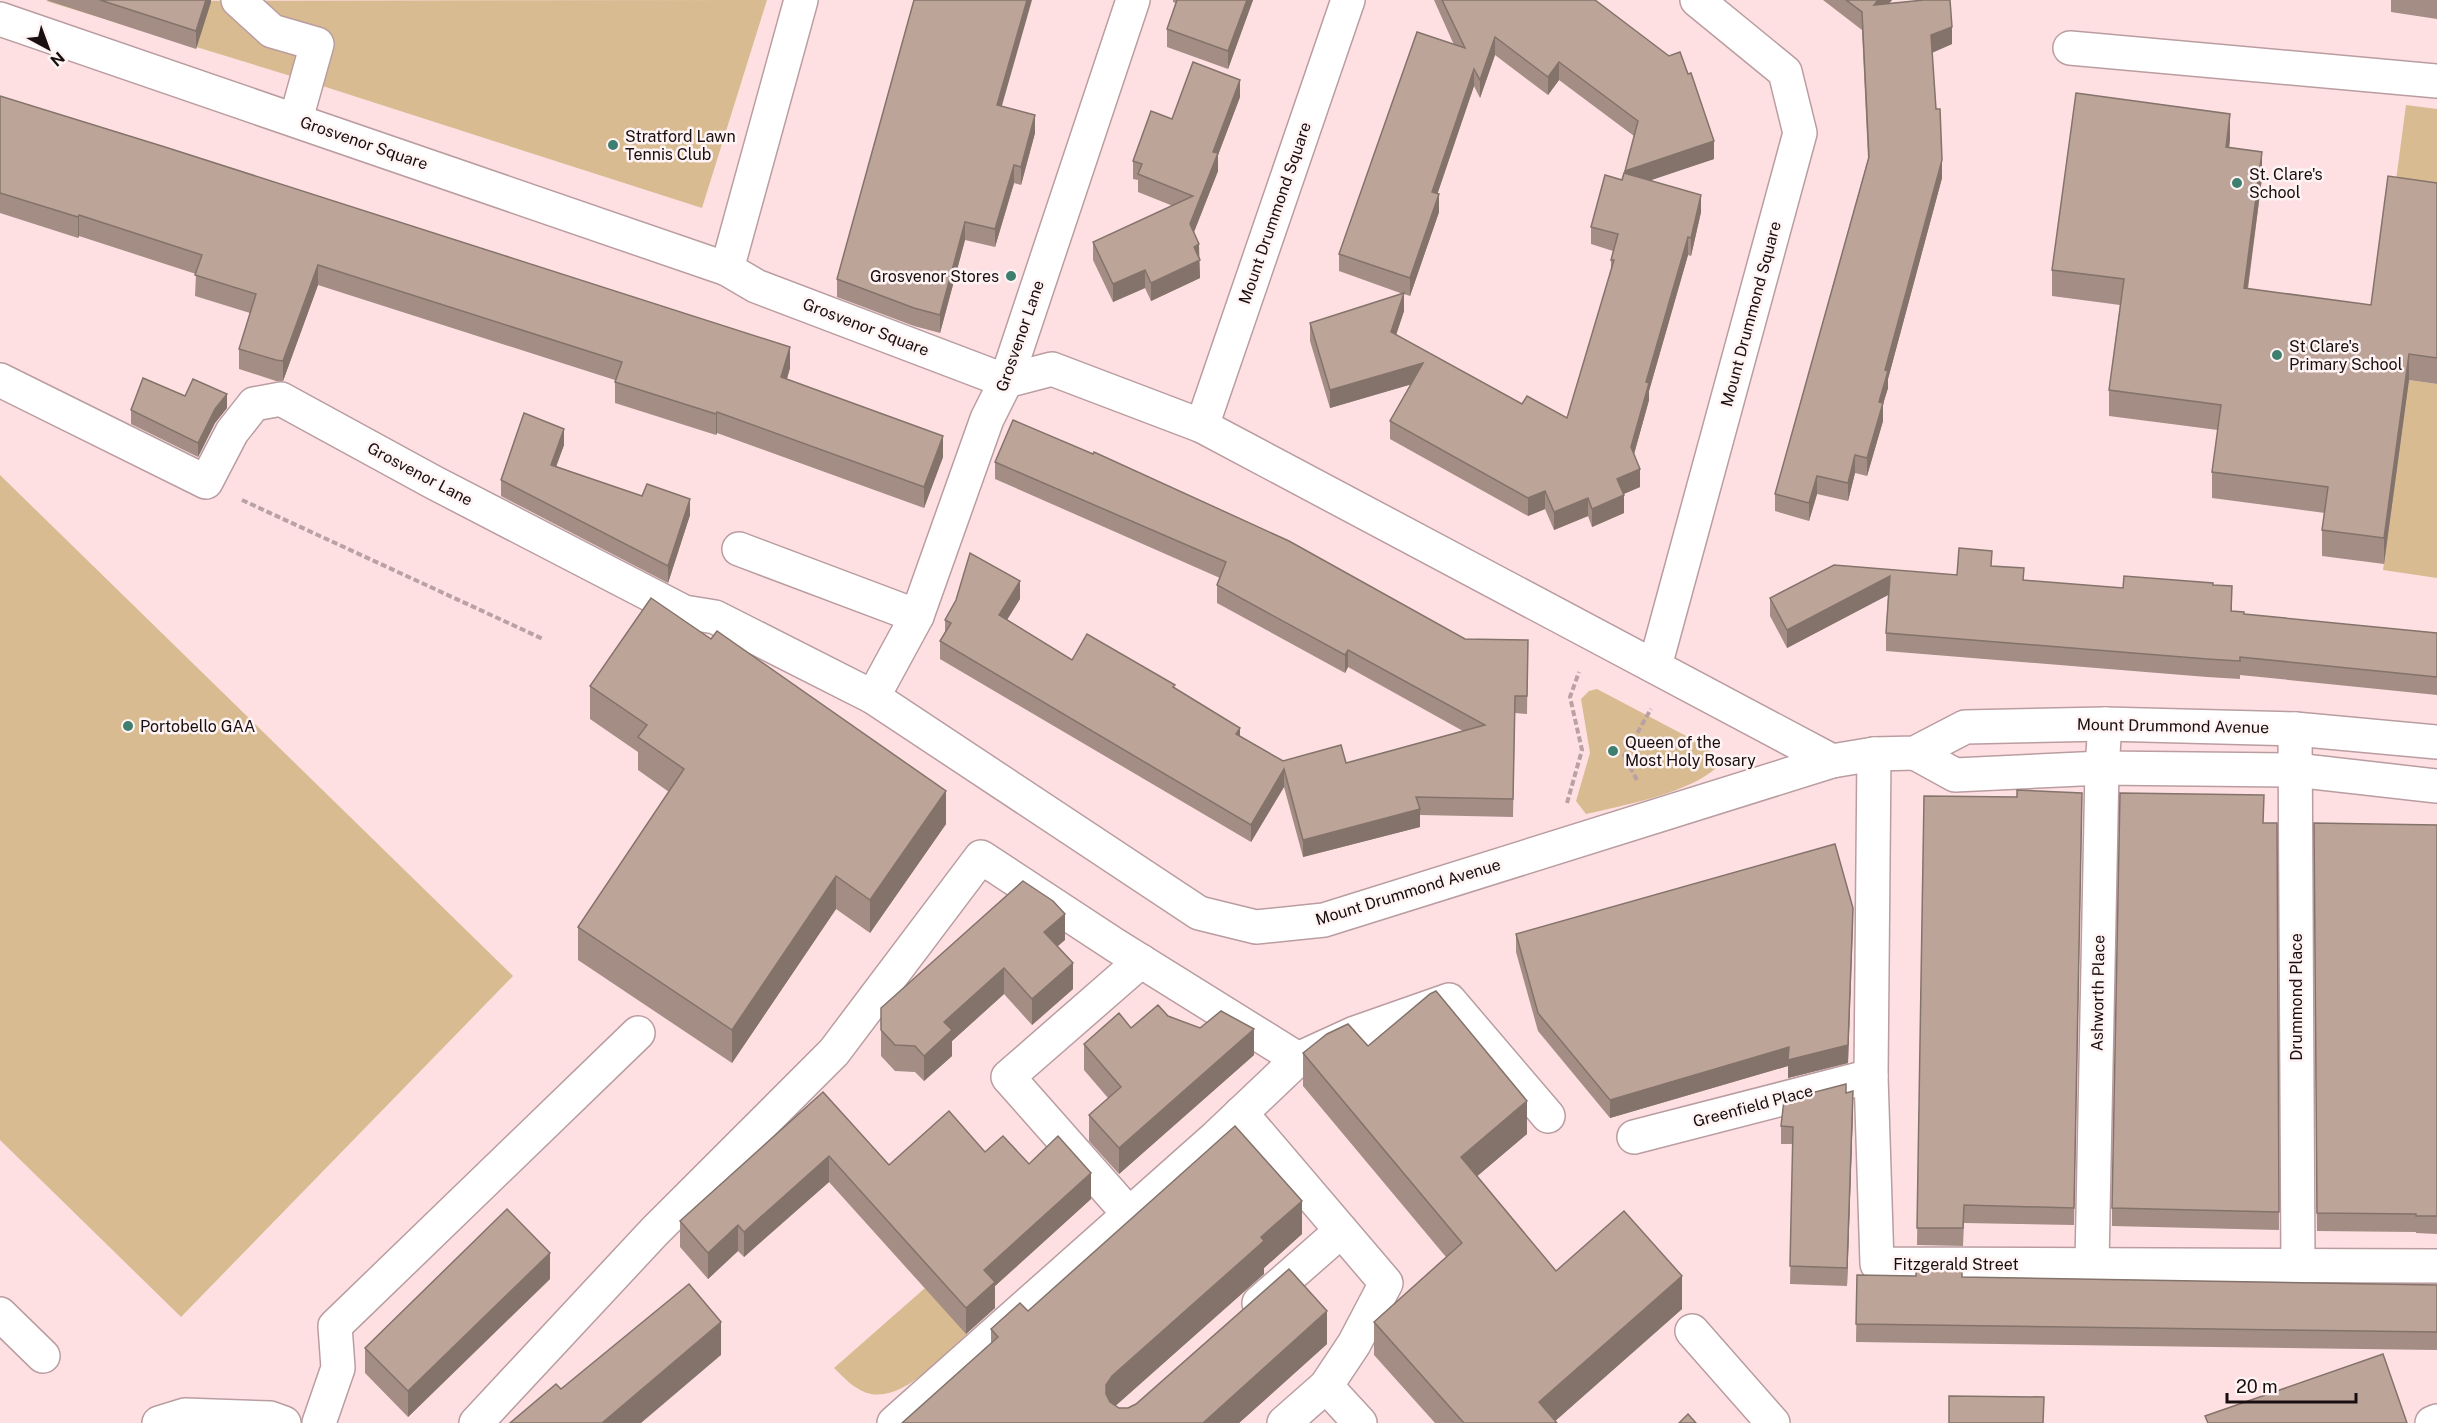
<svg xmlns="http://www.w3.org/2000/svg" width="2437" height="1423" viewBox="0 0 2437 1423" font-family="'Public Sans',sans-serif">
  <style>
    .green { fill: #d8bb90 }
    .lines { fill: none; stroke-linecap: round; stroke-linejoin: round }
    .minor-casing { stroke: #b99da0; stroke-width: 36 }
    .path { stroke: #b9a1a4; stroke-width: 4; stroke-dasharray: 6 3; stroke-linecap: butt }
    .minor { stroke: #fff; stroke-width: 33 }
    .wall { fill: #a38d84; fill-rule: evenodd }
    .shaded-wall { fill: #84736b }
    .building { fill: #bda499; stroke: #84736b; stroke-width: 1.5 }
    .poi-dot { fill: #3e7f70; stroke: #fff3f4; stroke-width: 2 }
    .labels { text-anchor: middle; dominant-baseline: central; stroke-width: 5; stroke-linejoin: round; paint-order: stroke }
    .poi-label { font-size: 16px; fill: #190f10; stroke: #fff3f4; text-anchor: start }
    .street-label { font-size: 16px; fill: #190f10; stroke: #fff3f4 }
  </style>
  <rect width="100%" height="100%" fill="#fee0e3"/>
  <g class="green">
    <polygon points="767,0 702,208 307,81 46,1"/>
    <polygon points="2406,105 2437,109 2437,208 2393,203"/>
    <polygon points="2409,380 2437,384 2437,578 2383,570"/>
    <polygon points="0,475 513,976 181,1317 0,1140"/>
    <path d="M 1597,689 L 1707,747 L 1715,756 L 1717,767 C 1692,792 1622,806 1586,814 L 1576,801 L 1590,753 L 1581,699 L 1589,691 Z"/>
    <path d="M 925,1288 L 967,1334 C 943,1355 906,1400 871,1394 C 856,1391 844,1378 834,1368 Z"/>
  </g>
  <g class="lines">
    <defs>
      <g id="minor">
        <polyline points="238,0 272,31 317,44 296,119"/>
        <polyline points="0,19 727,269 756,286 1006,381 1052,369 1202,426 1832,761"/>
        <polyline points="2070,48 2437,81"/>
        <polyline points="727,269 801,0"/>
        <polyline points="0,380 206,482 232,432 254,404 281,399 433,482 684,612 715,617 873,697 1199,913 1256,927 1324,920 1832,761 1874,754 1915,753 1965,727 2105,724 2295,729 2437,742"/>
        <polyline points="1202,426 1348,0"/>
        <polyline points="739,549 917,616"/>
        <polyline points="1655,666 1800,133 1785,72 1697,0"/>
        <polyline points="873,697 917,616 987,419 1006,381 1133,0"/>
        <polyline points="2295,729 2298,1265"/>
        <polyline points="1915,753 1955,775 2102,768 2295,770 2437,786"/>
        <polyline points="1874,754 1871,1076 1877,1264 2437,1266"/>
        <polyline points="1241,1113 1386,1283 1354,1344 1326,1386 1284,1423"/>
        <polyline points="1634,1137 1871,1076"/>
        <polyline points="1129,1214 1008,1077 1141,961"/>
        <polyline points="2092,1263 2102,768 2105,724"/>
        <polyline points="1259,1303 1341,1231"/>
        <polyline points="0,1314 43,1356"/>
        <polyline points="1692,1331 1773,1423"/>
        <polyline points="1326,1386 1360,1423"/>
        <polyline points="159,1423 185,1415 270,1418 284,1423"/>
        <polyline points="319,1423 338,1368 335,1326 638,1033"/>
        <polyline points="476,1423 654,1232 834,1052 981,857 1115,945 1298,1059"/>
        <polyline points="894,1423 1216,1137 1298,1059 1355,1033 1449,1000 1548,1116"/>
        <polyline points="2432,1423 2437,1421"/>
      </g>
    </defs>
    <use href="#minor" class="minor-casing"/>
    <g class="path">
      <polyline points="242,500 543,639"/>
      <polyline points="1637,780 1624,756 1651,709"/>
      <polyline points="1567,803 1582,750 1570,697 1579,672"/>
    </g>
    <use href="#minor" class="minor"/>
  </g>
  <g class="wall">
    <polygon points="46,0 211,0 211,2 196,49"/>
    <polygon points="1173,0 1253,0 1228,69 1167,47 1167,29 1176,3 1173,2"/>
    <path d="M 1434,0 L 1595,0 L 1714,159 L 1650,180 L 1701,212 L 1691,256 L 1688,255 L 1649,391 L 1649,400 L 1634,454 L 1640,487 L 1623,494 L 1624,513 L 1592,527 L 1588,516 L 1554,530 L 1545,509 L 1528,516 L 1390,439 L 1390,421 L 1411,384 L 1330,408 L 1310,341 L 1310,323 L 1403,294 L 1339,271 L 1339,254 L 1454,45 ZM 1495,55 L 1548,95 L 1559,80 L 1634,136 L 1622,180 L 1591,227 L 1591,244 L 1613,251 L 1611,260 L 1611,271 L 1567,418 L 1522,404 L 1396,335 L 1404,311 L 1404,294 L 1410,296 L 1439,212 L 1437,194 L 1474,86 L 1480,98 Z"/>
    <polygon points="1823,0 1892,0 1889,3 1952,44 1932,53 1936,109 1942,178 1888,379 1888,388 1883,404 1883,421 1867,476 1855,473 1848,501 1817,494 1809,521 1775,511 1775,494 1868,159 1862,30"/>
    <polygon points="2391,0 2437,0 2437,19 2391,12"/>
    <polygon points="0,96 790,368 787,379 943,457 924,508 717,433 716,435 615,403 615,380 318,285 283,381 276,381 239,369 239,349 250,313 195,296 196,274 79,236 78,238 0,213"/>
    <polygon points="1240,97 1218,155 1218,171 1194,232 1199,259 1200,278 1151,301 1145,288 1113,302 1093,260 1093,242 1173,206 1138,192 1138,180 1133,179 1133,161 1172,119"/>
    <polygon points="1002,106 1035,133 1021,185 1014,183 995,247 965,240 940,333 914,326 837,297 837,279"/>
    <polygon points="2230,139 2229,148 2262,178 2248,289 2371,305 2437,183 2437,384 2409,380 2384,564 2322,556 2322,530 2325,513 2212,498 2212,472 2218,430 2109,416 2109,390 2120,305 2052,296 2052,270"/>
    <polygon points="185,396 227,408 215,423 198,457 131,424 131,410"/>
    <polygon points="564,445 556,466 690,515 668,583 501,496 501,480"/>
    <polygon points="995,462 1465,639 1528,640 1527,714 1515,713 1513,817 1420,815 1420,827 1303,857 1284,787 1251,842 940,659 940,641 945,632 945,620 1020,599 1006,620 1072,660 1175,688 1240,736 1283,761 1346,763 1463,731 1348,667 1345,673 1217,603 1217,585 1220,578 995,479"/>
    <polygon points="1992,566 2024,580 2123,588 2213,585 2232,604 2232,611 2244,614 2437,633 2437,695 2240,675 2240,679 2207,677 1886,651 1886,633 1888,595 1787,648 1770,616 1770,598 1957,575"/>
    <polygon points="590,686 946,824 870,933 836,909 732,1063 578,960 578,927 669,792 638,770 638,752 590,719"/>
    <polygon points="1924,796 2082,810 2074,1225 1964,1223 1963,1246 1917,1245"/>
    <polygon points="2264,823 2277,823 2279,1230 2112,1226 2112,1208"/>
    <polygon points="2314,823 2437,825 2437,1234 2416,1233 2416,1232 2317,1231"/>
    <polygon points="1853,926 1848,1063 1788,1078 1788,1066 1610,1118 1538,1031 1516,952 1516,934"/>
    <polygon points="1065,940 1057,946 1073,989 1032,1025 1004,994 952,1041 952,1056 924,1081 915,1072 895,1071 881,1056 881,1008"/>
    <polygon points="1168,1016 1254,1055 1119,1174 1089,1141 1089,1115 1108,1098 1084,1070 1084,1044 1131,1028"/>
    <polygon points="1368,1046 1527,1134 1477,1176 1556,1271 1682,1309 1555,1421 1557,1423 1435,1423 1374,1355 1374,1322 1446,1257 1303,1086 1303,1053"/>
    <polygon points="823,1092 889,1165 985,1152 1029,1164 1091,1199 995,1286 995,1308 966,1334 829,1182 744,1257 738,1251 708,1279 680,1247 680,1221"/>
    <polygon points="1846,1093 1853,1109 1847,1286 1790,1284 1793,1144 1781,1144 1781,1126"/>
    <polygon points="1302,1234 1264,1268 1264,1274 1115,1406 1119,1408 1128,1408 1327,1344 1239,1423 902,1423 991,1343 991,1329 1028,1311"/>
    <polygon points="1857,1275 2437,1285 2437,1350 1856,1342"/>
    <polygon points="550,1279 408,1417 365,1373 365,1348"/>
  </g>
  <g class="shaded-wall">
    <polygon points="206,0 211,0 211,2 196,49 196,31"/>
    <polygon points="1027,0 1032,0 997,123 997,105"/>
    <polygon points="1247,0 1253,0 1228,69 1228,51"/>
    <polygon points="1878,0 1892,0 1874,22 1874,5"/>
    <polygon points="1952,27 1952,44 1931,53 1931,35"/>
    <polygon points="1495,37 1495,55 1480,98 1480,80"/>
    <polygon points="1559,62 1559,80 1548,95 1548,77"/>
    <polygon points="1474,69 1474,86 1432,210 1432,192"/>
    <polygon points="1240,80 1240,97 1218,155 1218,171 1190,242 1190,224 1213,152"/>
    <polygon points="2230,114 2230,139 2226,173 2226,147"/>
    <polygon points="1035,115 1035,133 1021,185 1021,167"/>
    <polygon points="1714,141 1714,159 1625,189 1625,171"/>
    <polygon points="2262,152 2262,178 2244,314 2244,288"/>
    <polygon points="1942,160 1942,178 1888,379 1888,388 1883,404 1883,421 1867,476 1867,458 1885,370"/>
    <polygon points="1014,165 1014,183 995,247 995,229"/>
    <polygon points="1439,194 1439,212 1410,296 1410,278"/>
    <polygon points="1701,195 1701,212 1691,256 1691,238"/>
    <polygon points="79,215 79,236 78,238 78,217"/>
    <polygon points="965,222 965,240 940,333 940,315"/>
    <polygon points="1688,237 1688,255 1649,391 1649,400 1631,465 1631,447 1646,382"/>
    <polygon points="1199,244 1200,278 1151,301 1151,283 1194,247"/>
    <polygon points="318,265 318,285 283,381 283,361"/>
    <polygon points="1145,270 1145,288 1113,302 1113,284"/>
    <polygon points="1404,293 1404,311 1391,350 1391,332"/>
    <polygon points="790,347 790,368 781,398 781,377"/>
    <polygon points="2409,354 2409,380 2384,564 2384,538"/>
    <polygon points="1423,363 1423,381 1330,408 1330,390"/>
    <polygon points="227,394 227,408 215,423 198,457 198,443 215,409"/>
    <polygon points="717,412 717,433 716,435 716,414"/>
    <polygon points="564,429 564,445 551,481 551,465"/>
    <polygon points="943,436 943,457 924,508 924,487"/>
    <polygon points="1855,455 1855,473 1848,501 1848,483"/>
    <polygon points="1640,469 1640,487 1617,497 1617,479"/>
    <polygon points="1817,476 1817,494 1809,521 1809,503"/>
    <polygon points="1545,491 1545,509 1528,516 1528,498"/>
    <polygon points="1624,495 1624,513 1592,527 1592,509"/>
    <polygon points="1588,498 1588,516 1554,530 1554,512"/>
    <polygon points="690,499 690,515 668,583 668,566"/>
    <polygon points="1890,576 1890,594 1787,648 1787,630"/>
    <polygon points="1020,581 1020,599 999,633 999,615"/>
    <polygon points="1348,650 1348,667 1345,673 1345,655"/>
    <polygon points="1240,728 1240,745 1236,734"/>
    <polygon points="1284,769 1284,787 1251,842 1251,825"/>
    <polygon points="946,791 946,824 870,933 870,900"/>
    <polygon points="1420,809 1420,827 1303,857 1303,840"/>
    <polygon points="836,876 836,909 732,1063 732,1030"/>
    <polygon points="1853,908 1848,1063 1788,1078 1788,1066 1610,1118 1610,1100"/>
    <polygon points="1065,914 1065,940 1044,958 1044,932"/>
    <polygon points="1073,963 1073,989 1032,1025 1032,999"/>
    <polygon points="1004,968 1004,994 952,1041 952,1056 924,1081 924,1056 944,1022"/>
    <polygon points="1254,1029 1254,1055 1119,1174 1119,1148"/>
    <polygon points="1853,1091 1853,1109 1847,1286 1847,1268"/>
    <polygon points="1527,1101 1527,1134 1461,1190 1461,1157"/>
    <polygon points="829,1156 829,1182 744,1257 744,1232"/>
    <polygon points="1091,1173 1091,1199 995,1286 995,1308 966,1334 966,1308 984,1270"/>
    <polygon points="1302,1201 1302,1234 1264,1268 1264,1274 1112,1409 1106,1418 1106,1385 1112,1376 1261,1237"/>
    <polygon points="738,1225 738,1251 708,1279 708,1253"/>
    <polygon points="550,1253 550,1279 408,1417 408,1391"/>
    <polygon points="1682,1276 1682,1309 1553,1423 1539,1402"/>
    <polygon points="1327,1311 1327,1344 1239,1423 1203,1423"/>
    <polygon points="721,1322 721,1355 641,1423 602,1423"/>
  </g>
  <g class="building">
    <polygon points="100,0 206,0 196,31"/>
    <polygon points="914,0 1027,0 997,105 1035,115 1021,167 1014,165 995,229 965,222 940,315 914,308 837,279"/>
    <polygon points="1177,0 1247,0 1228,51 1167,29"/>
    <polygon points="1442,0 1595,0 1669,56 1680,52 1688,74 1691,73 1714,141 1625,171 1638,121 1559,62 1548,77 1495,37 1480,80 1474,69 1432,192 1439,194 1410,278 1339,254 1417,32 1465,48"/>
    <polygon points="1846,0 1878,0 1874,5 1924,0 1950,0 1952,27 1931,35 1936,109 1940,109 1942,160 1885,370 1888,371 1879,402 1883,403 1867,458 1855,455 1848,483 1817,476 1809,503 1775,494 1869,157 1862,12"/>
    <polygon points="1193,62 1240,80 1213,152 1218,153 1190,224 1199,244 1194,247 1200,260 1151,283 1145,270 1113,284 1093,242 1193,196 1138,174 1142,164 1133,161 1151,111 1172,119"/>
    <polygon points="2076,93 2230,114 2226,147 2262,152 2244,288 2371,305 2388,176 2437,183 2437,358 2409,354 2384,538 2322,530 2328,487 2212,472 2221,405 2109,390 2124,279 2052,270"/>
    <polygon points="0,96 165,147 790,347 781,377 943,436 924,487 717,412 716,414 615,382 622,362 318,265 283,361 276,360 239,349 256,294 195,275 202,255 79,215 78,217 0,193"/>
    <polygon points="1624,173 1701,195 1691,238 1688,237 1646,382 1649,383 1631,447 1640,469 1617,479 1624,495 1592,509 1588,498 1554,512 1545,491 1528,498 1390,421 1423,363 1330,390 1310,323 1404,293 1391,332 1522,404 1527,396 1567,418 1614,260 1611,260 1618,234 1591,227 1605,175 1622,180"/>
    <polygon points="143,378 185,396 193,379 227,394 215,409 198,443 131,410"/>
    <polygon points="524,413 564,429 551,465 642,496 647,484 690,499 668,566 501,480"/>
    <polygon points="1013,420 1093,454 1094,452 1289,541 1465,639 1528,640 1527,696 1515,696 1513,799 1416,797 1420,809 1303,840 1284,769 1251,825 940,641 951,623 945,620 956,600 970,553 1020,581 999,615 1072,660 1087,634 1175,685 1173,687 1240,728 1236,734 1283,761 1341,745 1346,763 1485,725 1348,650 1345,655 1217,585 1226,562 995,462"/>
    <polygon points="1959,548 1992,551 1991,566 2024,568 2023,580 2123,588 2124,576 2213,583 2213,585 2232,586 2231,611 2244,612 2244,614 2437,633 2437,677 2240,657 2240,661 2207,659 1886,633 1890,576 1787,630 1770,598 1834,565 1957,575"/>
    <polygon points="651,598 711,639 717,631 946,791 870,900 836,876 732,1030 578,927 684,769 638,737 647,725 590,686"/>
    <polygon points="2017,790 2082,793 2074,1208 1964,1205 1963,1228 1917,1228 1924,796 2017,797"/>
    <polygon points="2120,793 2264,795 2263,823 2277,823 2279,1212 2112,1208"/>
    <polygon points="2314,823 2437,825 2437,1216 2416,1216 2416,1214 2317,1213"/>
    <polygon points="1835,844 1853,908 1848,1045 1788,1060 1789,1047 1610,1100 1538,1013 1516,934"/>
    <polygon points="1023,881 1053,901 1065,914 1044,932 1073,963 1032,999 1004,968 944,1022 952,1030 924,1056 915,1046 895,1045 881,1030 881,1008"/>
    <polygon points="1436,991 1527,1101 1461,1157 1556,1271 1624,1211 1682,1276 1539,1402 1557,1423 1464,1423 1374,1322 1462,1243 1303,1053 1327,1034 1348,1024 1368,1046 1430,994"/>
    <polygon points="1158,1005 1168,1016 1200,1028 1221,1011 1254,1029 1119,1148 1089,1115 1121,1087 1084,1044 1119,1013 1131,1028"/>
    <polygon points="1846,1084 1846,1093 1853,1091 1847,1268 1790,1266 1793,1127 1781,1126 1784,1100"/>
    <polygon points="823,1092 889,1165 949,1111 985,1152 1003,1136 1029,1164 1058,1136 1091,1173 984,1270 995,1282 966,1308 829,1156 744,1232 738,1225 708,1253 680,1221"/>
    <polygon points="1235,1126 1302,1201 1261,1237 1264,1241 1112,1376 1106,1385 1106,1394 1110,1402 1119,1408 1128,1408 1136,1404 1289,1269 1327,1311 1203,1423 902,1423 998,1337 991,1329 1020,1303 1028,1311"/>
    <polygon points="507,1209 550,1253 408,1391 365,1348"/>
    <polygon points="1916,1265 1962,1265 1962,1277 2437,1285 2437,1332 1856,1324 1857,1275 1916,1276"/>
    <polygon points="689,1284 721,1322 602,1423 510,1423 556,1384 561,1389"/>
    <polygon points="2383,1354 2407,1423 2208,1423 2205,1416"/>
    <polygon points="1949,1396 2044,1397 2043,1423 1949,1423"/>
    <polygon points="1688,1414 1696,1423 1679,1423"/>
  </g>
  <g class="poi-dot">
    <circle cx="613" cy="145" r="6"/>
    <circle cx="2237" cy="183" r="6"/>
    <circle cx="1011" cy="276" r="6"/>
    <circle cx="2277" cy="355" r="6"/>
    <circle cx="128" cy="726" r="6"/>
    <circle cx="1613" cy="751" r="6"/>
  </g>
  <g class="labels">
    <g class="poi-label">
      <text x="625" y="136">Stratford Lawn<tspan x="625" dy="18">Tennis Club</tspan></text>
      <text x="2249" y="174">St. Clare's<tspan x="2249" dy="18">School</tspan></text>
      <text x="999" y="276" text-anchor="end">Grosvenor Stores</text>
      <text x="2289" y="346">St Clare's<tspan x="2289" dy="18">Primary School</tspan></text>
      <text x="140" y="726">Portobello GAA</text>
      <text x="1625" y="742">Queen of the<tspan x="1625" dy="18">Most Holy Rosary</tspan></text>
    </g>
    <g class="street-label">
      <text transform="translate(364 143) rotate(19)">Grosvenor Square</text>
      <text transform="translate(1275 213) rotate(-71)">Mount Drummond Square</text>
      <text transform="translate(1751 314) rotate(-75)">Mount Drummond Square</text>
      <text transform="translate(866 327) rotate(21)">Grosvenor Square</text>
      <text transform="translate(1020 336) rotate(-71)">Grosvenor Lane</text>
      <text transform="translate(420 474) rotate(28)">Grosvenor Lane</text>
      <text transform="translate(2173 726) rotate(1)">Mount Drummond Avenue</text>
      <text transform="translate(1408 892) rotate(-17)">Mount Drummond Avenue</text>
      <text transform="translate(2098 993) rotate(-89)">Ashworth Place</text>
      <text transform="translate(2296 997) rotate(-90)">Drummond Place</text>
      <text transform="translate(1753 1106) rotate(-15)">Greenfield Place</text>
      <text x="1956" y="1264">Fitzgerald Street</text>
    </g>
  </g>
  <g transform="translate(48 48) rotate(139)" stroke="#fff3f4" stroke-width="4.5" paint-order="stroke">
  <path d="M0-4.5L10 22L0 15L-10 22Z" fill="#190f10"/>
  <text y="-9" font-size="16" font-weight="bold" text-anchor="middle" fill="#190f10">N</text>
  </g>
  <path d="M2227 1393v9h129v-9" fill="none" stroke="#190f10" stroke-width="3"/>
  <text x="2236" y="1393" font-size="18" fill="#190f10" stroke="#fff3f4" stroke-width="4.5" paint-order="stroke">20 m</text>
</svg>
